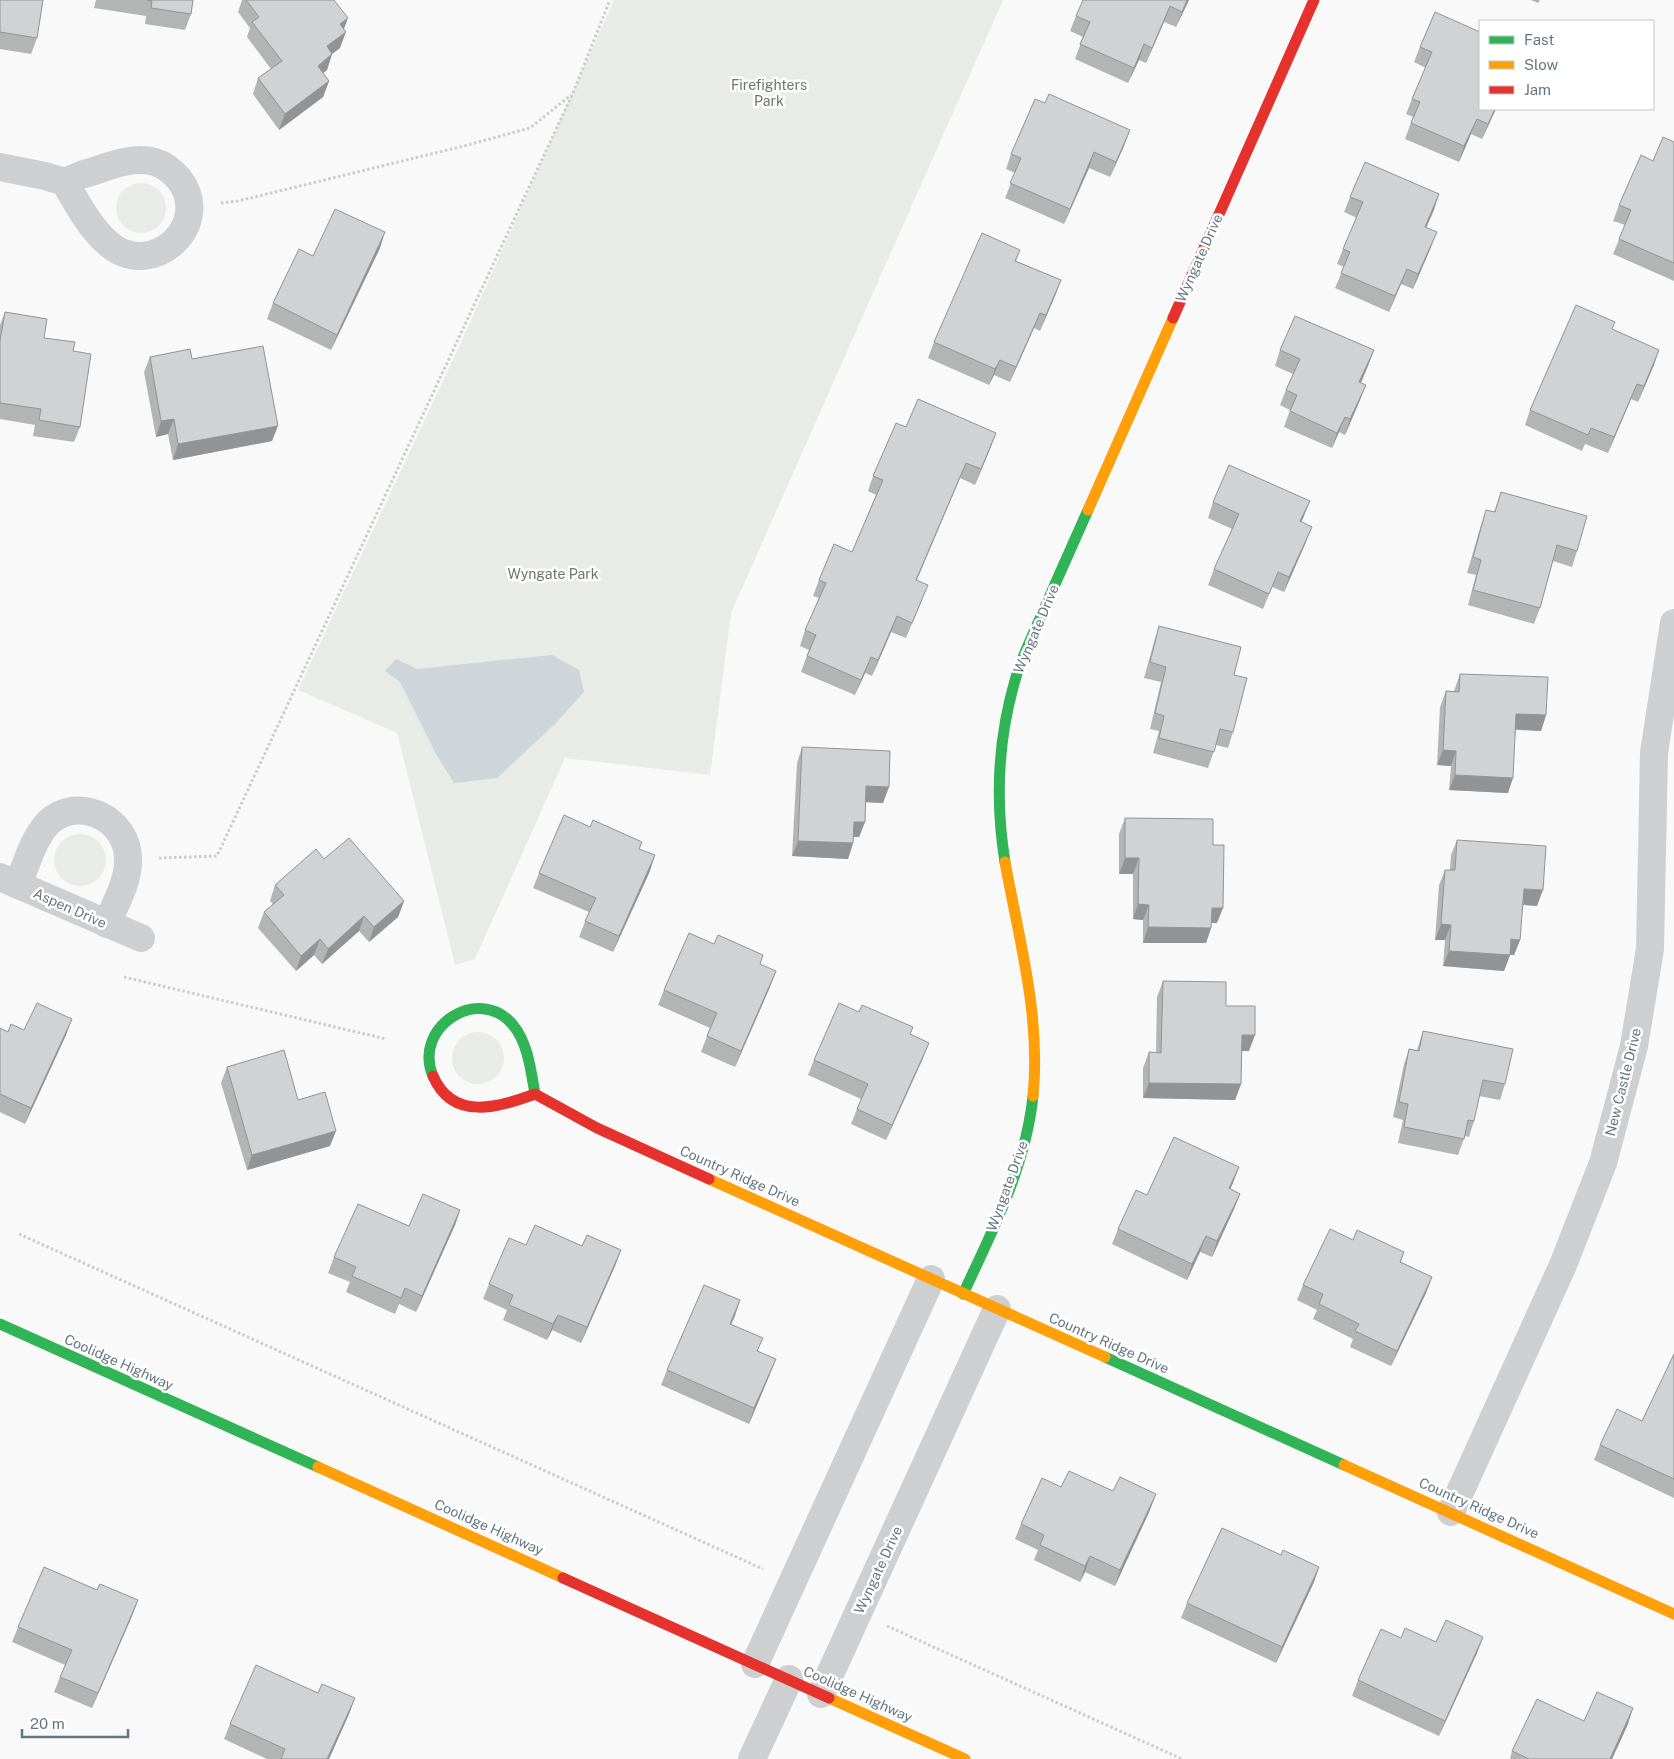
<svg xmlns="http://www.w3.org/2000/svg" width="1674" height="1759" viewBox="0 0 1674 1759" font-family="'Public Sans',sans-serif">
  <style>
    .green { fill: #e8ebe6 }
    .water { fill: #ced6d9 }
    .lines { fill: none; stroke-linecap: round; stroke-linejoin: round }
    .path { stroke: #cbcccd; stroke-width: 3; stroke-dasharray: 2.5 2.5; stroke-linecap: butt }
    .street { stroke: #cecfd0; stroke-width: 28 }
    .fast { stroke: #30b455; stroke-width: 11 }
    .slow { stroke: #ff9f0a; stroke-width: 11 }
    .jam { stroke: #e5322d; stroke-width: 11 }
    .wall { fill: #b3b5b5 }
    .shaded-wall { fill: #929394 }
    .building { fill: #d0d2d3; stroke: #929394 }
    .labels { text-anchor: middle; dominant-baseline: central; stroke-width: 5; stroke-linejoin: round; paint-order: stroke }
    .park-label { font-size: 14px; fill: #687a64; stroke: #fff }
    .street-label { font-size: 14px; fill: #657683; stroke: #fff }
  </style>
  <rect width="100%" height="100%" fill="#f9f9f9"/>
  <g class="green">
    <polygon points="614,0 1003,0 731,613 710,775 565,758 475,959 455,965 397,733 298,690 463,338"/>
    <circle cx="141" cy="208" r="25"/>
    <circle cx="80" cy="860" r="26"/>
    <circle cx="478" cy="1058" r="26"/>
  </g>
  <polygon class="water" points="552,655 579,670 584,692 555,724 497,778 454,783 436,754 400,682 385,671 396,659 417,669"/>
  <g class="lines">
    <g class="path">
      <polyline points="221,203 238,201 464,146 530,128 571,95"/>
      <polyline points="159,858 217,856 573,93 610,0"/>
      <polyline points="124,977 386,1039"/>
      <polyline points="19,1234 763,1569"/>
      <polyline points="887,1626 1182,1759"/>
    </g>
    <g class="street">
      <path d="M 0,167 C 15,170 30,173 45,176 C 50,178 57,180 63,181 C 69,181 76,177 81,175 C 103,169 131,155 155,162 C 165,165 172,171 179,179 C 214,224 153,280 110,245 C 90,229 77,203 64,181"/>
      <polyline points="0,877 141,938"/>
      <path d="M 18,885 C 26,865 33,839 48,823 C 78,794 128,819 128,859 C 129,881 115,904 107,924"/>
      <polyline points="1451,1512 1563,1265 1603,1163 1634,1046 1650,949 1654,753 1674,623"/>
      <polyline points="755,1664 931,1279"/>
      <polyline points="821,1694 997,1309"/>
      <polyline points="752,1759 789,1679"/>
    </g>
    <g class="fast">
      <path d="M 1005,862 C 995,800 998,737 1016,677 C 1022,656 1033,635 1042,614 C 1057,579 1073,544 1088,510"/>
      <path d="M 433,1076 C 412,1027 479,984 513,1025 C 528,1043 531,1071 535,1094"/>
      <path d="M 963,1294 C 992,1232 1026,1166 1033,1096"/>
      <polyline points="0,1324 318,1467"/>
      <polyline points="1105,1357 1344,1465"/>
    </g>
    <g class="slow">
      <polyline points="1088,510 1173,318"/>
      <path d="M 1005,862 C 1019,940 1041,1016 1033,1096"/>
      <polyline points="709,1179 1105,1357"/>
      <polyline points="1344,1465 1674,1614"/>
      <polyline points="318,1467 563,1578"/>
      <polyline points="829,1698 965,1759"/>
    </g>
    <g class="jam">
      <polyline points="1173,318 1314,0"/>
      <path d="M 433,1076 C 453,1122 499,1107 535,1094 L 597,1128 L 709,1179"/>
      <polyline points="563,1578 829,1698"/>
    </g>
  </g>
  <g class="wall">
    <polygon points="0,0 37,38 31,54 0,49"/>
    <polygon points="96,0 193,0 191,14 185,30 145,24 146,16 94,8"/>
    <polygon points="242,0 334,0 344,29 340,48 332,54 327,70 323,73 329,81 323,97 279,130 253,94 258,78 271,69 247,37 250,28 238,12"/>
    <polygon points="1189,0 1176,27 1164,22 1146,63 1139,60 1128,83 1075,59 1083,37 1070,31 1076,16"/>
    <polygon points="1531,0 1540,0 1538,3"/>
    <polygon points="1435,12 1496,109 1482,139 1471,134 1459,162 1405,139 1413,117 1406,114 1412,99 1426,68 1414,62 1420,47"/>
    <polygon points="1674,142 1674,281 1613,254 1625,225 1613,221 1619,205 1653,161"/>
    <polygon points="1124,146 1110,177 1089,168 1064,224 1005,198 1015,173 1006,169 1011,154"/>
    <polygon points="1439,194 1426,227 1431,247 1413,289 1401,284 1389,312 1335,288 1344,267 1337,264 1343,249 1357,218 1344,212 1350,197"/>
    <polygon points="380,248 331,350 267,319 273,303 313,256"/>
    <polygon points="1020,250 1016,261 1061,280 1055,296 1040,331 1034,328 1010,382 994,375 989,385 928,358 934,342"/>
    <polygon points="5,312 44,338 73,351 80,427 74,442 33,436 35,425 0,419 0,325"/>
    <polygon points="1612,329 1654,365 1638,402 1631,399 1608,453 1585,444 1582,451 1525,425 1530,410"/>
    <polygon points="1280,350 1374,350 1361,383 1360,400 1345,435 1339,432 1332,448 1284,427 1290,410 1280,405 1286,390 1293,374 1275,366"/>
    <polygon points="150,357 192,359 272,441 173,460 168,434 156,437 144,372"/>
    <polygon points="906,427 996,433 990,449 975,485 960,478 917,580 922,600 906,638 891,632 872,676 865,673 855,695 801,672 809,650 800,646 805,630 819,598 813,596 819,580 852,552 876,495 868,491 873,476"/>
    <polygon points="1501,492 1577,551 1572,567 1553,561 1540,608 1534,624 1468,605 1476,575 1467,573 1481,525 1486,510 1494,512"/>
    <polygon points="1213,502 1304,516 1301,522 1306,542 1284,592 1272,587 1263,609 1208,585 1214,569 1232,529 1208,518"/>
    <polygon points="1159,626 1234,675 1233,732 1228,748 1216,745 1208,768 1153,753 1159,731 1150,729 1161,682 1144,678 1154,642"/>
    <polygon points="1460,674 1546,715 1541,731 1516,730 1508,793 1449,790 1451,766 1437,765 1440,707 1446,691 1454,691"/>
    <polygon points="802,747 883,803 866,802 865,822 859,837 854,837 853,843 848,859 792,856 797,763"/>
    <polygon points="1125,818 1213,845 1217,923 1211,923 1211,928 1206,943 1143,943 1143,920 1133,919 1133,874 1119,874 1119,834"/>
    <polygon points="1457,840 1537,906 1522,905 1520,940 1514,955 1510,955 1504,971 1443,966 1445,940 1435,940 1439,885 1445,870 1450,870 1451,855"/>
    <polygon points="640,849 650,871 613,952 579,937 589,912 533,888 539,873"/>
    <polygon points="324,859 404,901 398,917 369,942 359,931 322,964 314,955 296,971 258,928 264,912 273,904 270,901 275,885"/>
    <polygon points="760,964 770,987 735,1067 701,1052 710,1028 658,1005 664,990"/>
    <polygon points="1163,981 1226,1006 1249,1051 1242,1051 1241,1084 1235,1100 1143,1098 1143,1068 1149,1052 1156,1053 1157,997"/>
    <polygon points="0,1028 8,1032 24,1030 66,1035 25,1124 0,1112"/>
    <polygon points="1423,1031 1505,1084 1500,1100 1479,1096 1474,1121 1469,1137 1465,1136 1458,1155 1398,1143 1403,1120 1393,1117 1404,1064 1409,1049 1417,1050"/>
    <polygon points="911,1034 923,1058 886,1140 851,1124 861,1099 808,1075 814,1060"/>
    <polygon points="227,1067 298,1100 330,1146 247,1170 221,1083"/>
    <polygon points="1239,1167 1230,1189 1240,1194 1234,1209 1212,1257 1200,1252 1187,1280 1112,1244 1118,1229 1147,1195"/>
    <polygon points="460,1210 455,1225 416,1312 399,1304 395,1314 346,1292 350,1282 328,1273 334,1257 409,1226"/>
    <polygon points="1353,1240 1404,1252 1401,1262 1432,1277 1426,1293 1391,1366 1350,1347 1353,1339 1313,1319 1317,1310 1297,1300 1303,1285"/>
    <polygon points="526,1245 582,1246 621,1250 615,1266 581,1343 552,1330 547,1340 503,1320 507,1310 483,1299 489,1284"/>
    <polygon points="735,1316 731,1324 759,1351 770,1374 749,1424 661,1385 667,1370"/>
    <polygon points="1674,1354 1674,1498 1594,1460 1600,1445 1642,1421"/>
    <polygon points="1061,1487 1150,1510 1115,1586 1085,1572 1080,1582 1034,1560 1038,1550 1015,1539 1021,1524"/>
    <polygon points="1281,1555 1319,1567 1314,1582 1276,1663 1181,1618 1187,1603"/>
    <polygon points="97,1590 138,1600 132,1616 92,1708 54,1692 65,1665 12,1642 18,1627"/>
    <polygon points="1483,1637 1477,1653 1439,1736 1352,1696 1358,1680 1401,1638 1436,1642"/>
    <polygon points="318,1693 355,1698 349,1714 329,1759 267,1759 224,1739 230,1724"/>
    <polygon points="1628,1724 1612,1759 1510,1759 1512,1751"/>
  </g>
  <g class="shaded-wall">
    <polygon points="1187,0 1189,0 1176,27 1182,12"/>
    <polygon points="1170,6 1164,22 1146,63 1152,48"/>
    <polygon points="348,18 342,34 340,24"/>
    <polygon points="346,32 340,48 321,62 327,46"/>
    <polygon points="1144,44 1139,60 1128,83 1134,68"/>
    <polygon points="332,54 327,70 312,82 318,66"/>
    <polygon points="329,81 323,97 279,130 285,114"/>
    <polygon points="1495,109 1496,109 1482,139 1488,124"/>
    <polygon points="1477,119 1471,134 1459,162 1464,146"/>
    <polygon points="1130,130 1124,146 1110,177 1116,162"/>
    <polygon points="1094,152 1089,168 1064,224 1070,209"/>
    <polygon points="1439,194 1434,210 1420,242 1425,227"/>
    <polygon points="385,232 380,248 331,350 337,335"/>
    <polygon points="1437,232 1431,247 1413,289 1418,274"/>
    <polygon points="1407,269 1401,284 1389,312 1395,296"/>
    <polygon points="1061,280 1055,296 1040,331 1046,315"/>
    <polygon points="1040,313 1034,328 1010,382 1016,367"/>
    <polygon points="1374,350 1368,366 1354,398 1359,382"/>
    <polygon points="1659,350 1654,365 1638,402 1644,386"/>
    <polygon points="1000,360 994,375 989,385 995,369"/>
    <polygon points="1637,384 1631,399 1608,453 1614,437"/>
    <polygon points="1366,385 1360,400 1345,435 1350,419"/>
    <polygon points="1345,417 1339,432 1332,448 1337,433"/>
    <polygon points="174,419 168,434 156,437 161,421"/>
    <polygon points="278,426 272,441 173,460 178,444"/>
    <polygon points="996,433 990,449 975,485 981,469"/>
    <polygon points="966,463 960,478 910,595 916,580"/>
    <polygon points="1310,501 1304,516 1294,537 1300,521"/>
    <polygon points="1312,527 1306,542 1284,592 1289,577"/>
    <polygon points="897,616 891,632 872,676 878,660"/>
    <polygon points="871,657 865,673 855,695 861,680"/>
    <polygon points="1516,714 1546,715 1541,731 1511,729"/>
    <polygon points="1443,750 1456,751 1451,766 1437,765"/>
    <polygon points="1455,775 1513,778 1508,793 1449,790"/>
    <polygon points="866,786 889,787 883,803 861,802"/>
    <polygon points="854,822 865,822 859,837 848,837"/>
    <polygon points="798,841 853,843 848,859 792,856"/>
    <polygon points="655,855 650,871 613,952 619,936"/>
    <polygon points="1125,858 1139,858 1133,874 1119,874"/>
    <polygon points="1524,889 1543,890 1537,906 1518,904"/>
    <polygon points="404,901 398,917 369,942 374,927"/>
    <polygon points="1138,904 1149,905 1143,920 1133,919"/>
    <polygon points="1212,908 1223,908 1217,923 1206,923"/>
    <polygon points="364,916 359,931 322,964 328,949"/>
    <polygon points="1441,924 1451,925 1445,940 1435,940"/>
    <polygon points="1148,927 1211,928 1206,943 1143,943"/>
    <polygon points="320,939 314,955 296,971 301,956"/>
    <polygon points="1511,939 1520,940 1514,955 1505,954"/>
    <polygon points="1449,951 1510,955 1504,971 1443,966"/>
    <polygon points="776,971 770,987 735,1067 741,1051"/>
    <polygon points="72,1019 66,1035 25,1124 31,1108"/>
    <polygon points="1242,1035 1255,1035 1249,1051 1237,1051"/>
    <polygon points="929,1043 923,1058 886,1140 892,1125"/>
    <polygon points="1149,1083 1241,1084 1235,1100 1143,1098"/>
    <polygon points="336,1131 330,1146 247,1170 252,1155"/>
    <polygon points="1239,1167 1233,1183 1223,1204 1229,1188"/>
    <polygon points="1240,1194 1234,1209 1212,1257 1217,1241"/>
    <polygon points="460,1210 455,1225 416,1312 422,1296"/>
    <polygon points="1206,1236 1200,1252 1187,1280 1192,1264"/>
    <polygon points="621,1250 615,1266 581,1343 587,1327"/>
    <polygon points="1432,1277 1426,1293 1391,1366 1397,1351"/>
    <polygon points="740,1300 735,1316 724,1339 730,1324"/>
    <polygon points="558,1315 552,1330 547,1340 553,1324"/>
    <polygon points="776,1359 770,1374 749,1424 754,1408"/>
    <polygon points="1156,1494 1150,1510 1115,1586 1120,1570"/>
    <polygon points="1090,1556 1085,1572 1080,1582 1085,1566"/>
    <polygon points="1319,1567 1314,1582 1276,1663 1282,1647"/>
    <polygon points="138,1600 132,1616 92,1708 98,1693"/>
    <polygon points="1483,1637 1477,1653 1439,1736 1445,1721"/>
    <polygon points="355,1698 349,1714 329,1759 327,1759"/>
    <polygon points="1633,1708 1628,1724 1612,1759 1610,1759"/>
  </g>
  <g class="building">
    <polygon points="0,0 43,0 37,38 0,32"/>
    <polygon points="147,0 193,0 191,14 151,8 152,1"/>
    <polygon points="246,0 334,0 348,18 340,24 346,32 327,46 332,54 318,66 329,81 285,114 258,78 282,61 252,22 259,17"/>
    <polygon points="1083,0 1187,0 1182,12 1170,6 1152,48 1144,44 1134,68 1080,44 1090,22 1076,16"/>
    <polygon points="1435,12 1480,32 1480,109 1495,109 1488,124 1477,119 1464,146 1411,123 1420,102 1412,99 1432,52 1420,47"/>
    <polygon points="1049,94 1130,130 1116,162 1094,152 1070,209 1010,183 1021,158 1011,154 1035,99 1045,103"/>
    <polygon points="1663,137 1674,142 1674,263 1619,239 1631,210 1619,205 1641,155 1653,161"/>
    <polygon points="1365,162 1439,194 1425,227 1437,232 1418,274 1407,269 1395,296 1341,273 1350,252 1343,249 1363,202 1350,197"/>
    <polygon points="335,209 385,232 337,335 273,303 299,249 313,256"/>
    <polygon points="982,233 1020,250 1015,261 1061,280 1046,315 1040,313 1016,367 1000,360 995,369 934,342"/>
    <polygon points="1576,305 1615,322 1612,329 1659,350 1644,386 1637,384 1614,437 1591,428 1588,435 1530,410"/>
    <polygon points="5,312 47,319 44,338 75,342 73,351 91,354 80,427 39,420 41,409 0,403 0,341"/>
    <polygon points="1295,316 1374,350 1359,382 1366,385 1350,419 1345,417 1337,433 1290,411 1297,395 1286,390 1300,359 1280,350"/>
    <polygon points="263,346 278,426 178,444 174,419 161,421 150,357 190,349 192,359"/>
    <polygon points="918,399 996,433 981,469 966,463 916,580 928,585 912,623 897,616 878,660 871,657 861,680 807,656 816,635 805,630 826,583 819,580 834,544 852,552 883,480 873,476 896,423 906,427"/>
    <polygon points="1229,465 1310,501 1300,521 1312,527 1289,577 1278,572 1269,594 1214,569 1239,514 1213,502"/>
    <polygon points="1501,492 1587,516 1577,551 1557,545 1540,608 1473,590 1481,560 1473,557 1486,510 1495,512"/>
    <polygon points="1159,626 1241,647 1234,675 1247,678 1233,732 1220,729 1214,752 1159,738 1164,716 1155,713 1166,667 1150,662"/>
    <polygon points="1460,674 1548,677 1546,715 1516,714 1513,778 1455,775 1456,751 1443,750 1446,691 1459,692"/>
    <polygon points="802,747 890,751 889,787 866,786 865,822 854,822 853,843 798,841"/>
    <polygon points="564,815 590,827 593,820 642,842 639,849 655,855 619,936 585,921 596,898 539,873"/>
    <polygon points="1125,818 1213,819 1213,845 1224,845 1223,908 1212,908 1211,928 1148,927 1149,905 1138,904 1139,858 1125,858"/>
    <polygon points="349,838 404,901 374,927 364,916 328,949 320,939 301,956 264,912 284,895 275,885 316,849 324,859"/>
    <polygon points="1457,840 1546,846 1543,890 1524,889 1520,940 1511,939 1510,955 1449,951 1451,925 1441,924 1445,870 1455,870"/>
    <polygon points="689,933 714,944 718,935 763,955 760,964 776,971 741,1051 707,1036 717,1013 664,990"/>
    <polygon points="1163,981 1226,982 1226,1006 1255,1006 1255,1035 1242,1035 1241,1084 1149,1083 1149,1052 1161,1053"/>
    <polygon points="37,1003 72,1019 31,1108 0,1094 0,1028 8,1032 11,1024 24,1030"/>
    <polygon points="839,1003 859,1012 862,1005 913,1027 910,1034 929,1043 892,1125 857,1109 868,1084 814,1060"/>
    <polygon points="1423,1031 1513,1049 1505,1084 1483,1080 1474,1121 1468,1120 1464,1139 1404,1127 1408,1104 1399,1102 1409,1049 1419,1051"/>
    <polygon points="284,1050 298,1100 325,1092 336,1131 252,1155 227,1067"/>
    <polygon points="1174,1137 1239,1167 1229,1188 1240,1194 1217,1241 1206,1236 1192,1264 1118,1229 1136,1190 1147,1195"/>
    <polygon points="423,1194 460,1210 422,1296 405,1288 401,1298 352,1276 356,1267 334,1257 358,1204 409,1226"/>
    <polygon points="535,1225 582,1246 587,1235 621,1250 587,1327 558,1315 553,1324 509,1305 513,1295 489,1284 509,1238 526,1245"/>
    <polygon points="1330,1229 1353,1240 1357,1230 1404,1252 1400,1262 1432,1277 1397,1351 1355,1331 1359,1324 1319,1304 1323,1294 1303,1285"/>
    <polygon points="704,1285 740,1300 730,1324 763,1338 757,1351 776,1359 754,1408 667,1370"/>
    <polygon points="1674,1354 1674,1479 1600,1445 1617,1409 1642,1421"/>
    <polygon points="1069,1471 1113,1491 1120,1477 1156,1494 1120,1570 1090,1556 1085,1566 1040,1545 1044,1535 1021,1524 1042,1478 1061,1487"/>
    <polygon points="1222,1528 1281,1555 1283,1550 1319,1567 1282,1647 1187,1603"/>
    <polygon points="44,1567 97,1590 100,1584 138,1600 98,1693 60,1677 72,1650 18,1627"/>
    <polygon points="1446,1620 1483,1637 1445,1721 1358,1680 1381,1629 1401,1638 1405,1628 1436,1642"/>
    <polygon points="256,1665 318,1693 322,1684 355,1698 327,1759 281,1759 285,1749 230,1724"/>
    <polygon points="1597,1692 1633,1708 1610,1759 1529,1759 1512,1751 1537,1699 1584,1721"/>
  </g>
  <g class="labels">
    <g class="park-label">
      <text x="769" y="85">Firefighters<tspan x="769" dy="16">Park</tspan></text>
      <text x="553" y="574">Wyngate Park</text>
    </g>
    <g class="street-label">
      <text transform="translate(1199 258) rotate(-66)">Wyngate Drive</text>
      <text transform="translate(1036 629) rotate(-67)">Wyngate Drive</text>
      <text transform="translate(70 908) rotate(24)">Aspen Drive</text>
      <text transform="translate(1623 1082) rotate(-76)">New Castle Drive</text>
      <text transform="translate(740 1176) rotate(24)">Country Ridge Drive</text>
      <text transform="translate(1007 1186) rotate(-70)">Wyngate Drive</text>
      <text transform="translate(1109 1343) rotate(24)">Country Ridge Drive</text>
      <text transform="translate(119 1362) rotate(24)">Coolidge Highway</text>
      <text transform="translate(1479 1508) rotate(24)">Country Ridge Drive</text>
      <text transform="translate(489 1527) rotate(24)">Coolidge Highway</text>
      <text transform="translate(878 1570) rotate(-65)">Wyngate Drive</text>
      <text transform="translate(858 1694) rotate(24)">Coolidge Highway</text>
    </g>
  </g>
  <rect x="1479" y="20" width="175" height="90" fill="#ffffff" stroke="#c1c8cd"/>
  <rect x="1489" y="36" width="25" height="8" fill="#30b455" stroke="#c1c8cd"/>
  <text x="1524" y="45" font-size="15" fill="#657683">Fast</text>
  <rect x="1489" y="61" width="25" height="8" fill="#ff9f0a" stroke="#c1c8cd"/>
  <text x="1524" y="70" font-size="15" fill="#657683">Slow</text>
  <rect x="1489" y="86" width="25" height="8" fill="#e5322d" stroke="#c1c8cd"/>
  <text x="1524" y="95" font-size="15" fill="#657683">Jam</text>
  <path d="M22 1729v8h106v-8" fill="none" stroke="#657683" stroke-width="2.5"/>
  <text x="30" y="1729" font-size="15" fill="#657683" stroke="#ffffff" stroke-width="4" paint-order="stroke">20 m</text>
</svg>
